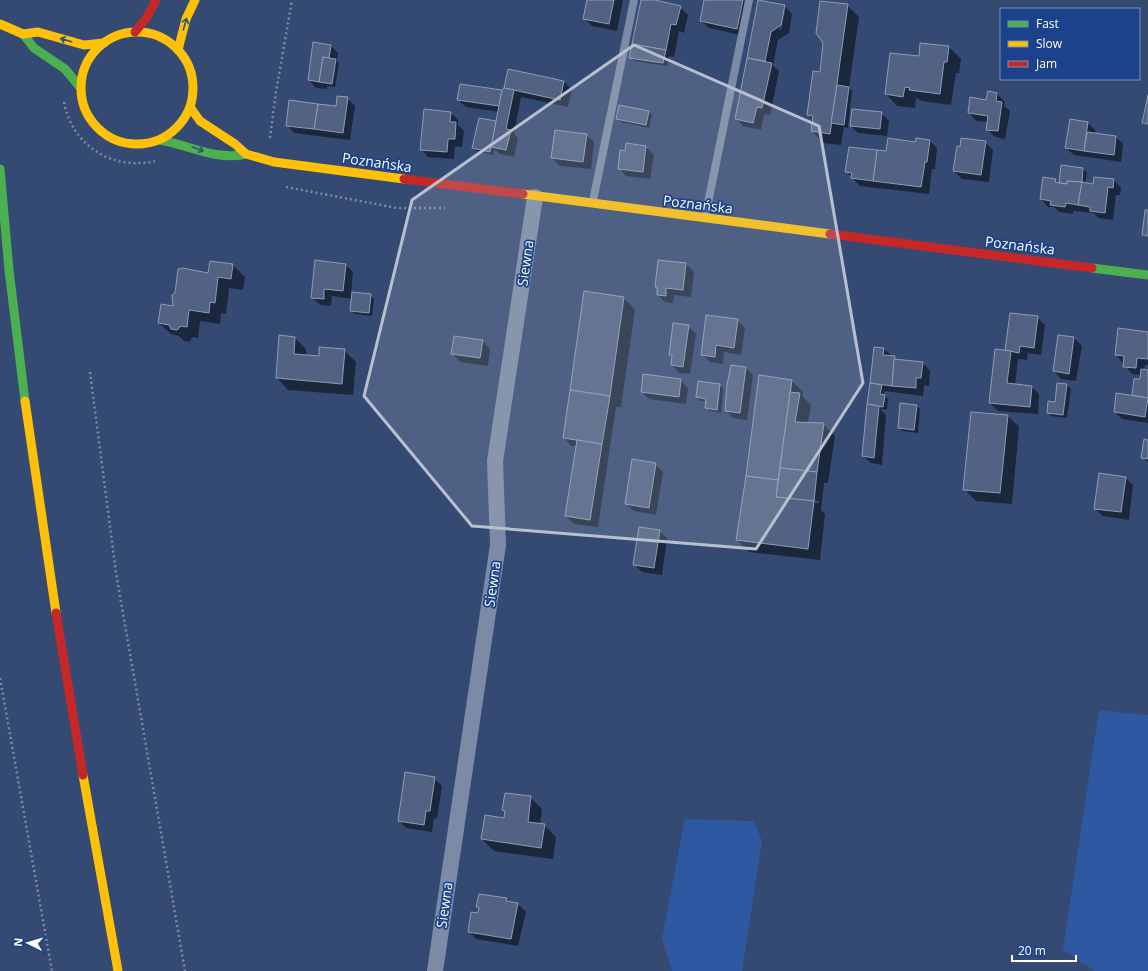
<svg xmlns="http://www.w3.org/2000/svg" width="1148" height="971" viewBox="0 0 1148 971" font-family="'Open Sans',sans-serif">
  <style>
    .green { fill: #2f58a2 }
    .shadow { fill: #0007; fill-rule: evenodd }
    .building { fill: #516282; stroke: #8f9cb4 }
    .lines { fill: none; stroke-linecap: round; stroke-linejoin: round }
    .path { stroke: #7b8ba6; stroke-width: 2.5; stroke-dasharray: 2 3; stroke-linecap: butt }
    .lane { stroke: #7b8ba6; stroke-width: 8 }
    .street { stroke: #7b8ba6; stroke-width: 16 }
    .fast { stroke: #4caf50; stroke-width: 9 }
    .slow { stroke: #ffc107; stroke-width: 9 }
    .jam { stroke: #c62828; stroke-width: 9 }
    .oneway { stroke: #25587f }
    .marked { fill: #b8c0ce; fill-opacity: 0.2; stroke: #b8c0ce; stroke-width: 3; stroke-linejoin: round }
    .labels { text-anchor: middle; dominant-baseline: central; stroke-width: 3.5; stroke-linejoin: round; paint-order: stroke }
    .street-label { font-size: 14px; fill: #fff; stroke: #1b428b }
  </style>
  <rect width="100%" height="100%" fill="#344a72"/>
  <g class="green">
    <polygon points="1099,710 1148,715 1148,971 1095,971 1063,950"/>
    <polygon points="685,819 754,821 762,841 742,971 672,971 662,938"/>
  </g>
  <g class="shadow">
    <polygon points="588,0 623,0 617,31 592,26 584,18"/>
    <polygon points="642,0 651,0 680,7 688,15 684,33 679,31 674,57 669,56 667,66 634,61 630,57"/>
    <polygon points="705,0 752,0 745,36 709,28 701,21"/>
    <path d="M 759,1 L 785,6 L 792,14 L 789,33 L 778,40 L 773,66 L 779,71 L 770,115 L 764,114 L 761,130 L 743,126 L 736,118 ZM 783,11 L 785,11 L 781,30 L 779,30 Z"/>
    <polygon points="847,5 859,17 849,88 852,91 848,128 844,127 841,145 823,143 812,131 814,120 808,114 820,73 824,43"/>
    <polygon points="314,43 331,46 338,53 337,61 339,63 335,87 327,86 327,89 316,88 309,80"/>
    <polygon points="921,44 949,47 961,59 959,73 956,73 951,105 922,101 916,98 915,108 897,106 886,94 920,57"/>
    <polygon points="509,70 564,82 572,90 568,107 521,97 514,134 518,138 514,157 500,154 494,149 493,155 477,151 473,148 480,119 497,123 499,112 466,107 458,100 502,91 505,88"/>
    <polygon points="989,92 997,94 1005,102 1004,106 1010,111 1005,139 995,137 987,129 988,122 976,121 969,113 987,101"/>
    <polygon points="347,98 355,106 350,140 294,133 287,125 337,108"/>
    <polygon points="648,111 652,115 649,128 621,122 618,118"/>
    <polygon points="451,113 458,120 458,125 464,131 462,147 455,146 454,159 428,157 421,149"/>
    <polygon points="881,113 889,121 887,136 858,133 851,126"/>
    <polygon points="1088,123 1095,130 1095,134 1116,137 1123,144 1121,162 1074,155 1066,148"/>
    <polygon points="586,135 594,142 591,169 560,166 552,158"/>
    <polygon points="929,140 937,148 935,169 932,169 929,194 860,186 847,172 887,153"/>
    <polygon points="985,142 993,150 989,182 962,179 954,171"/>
    <polygon points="646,147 654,155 650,179 626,176 619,168"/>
    <polygon points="1062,166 1083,169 1087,172 1085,184 1094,185 1114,180 1121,188 1120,195 1116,195 1113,220 1098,218 1094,213 1073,211 1073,214 1059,212 1054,207 1048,207 1041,199 1055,180 1060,184"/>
    <polygon points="659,261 686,264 694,272 691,297 674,295 673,303 665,302 658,295 658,289 656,286"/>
    <polygon points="211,262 233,265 245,277 243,290 229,288 226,314 221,313 220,324 200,321 198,338 193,337 189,342 184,341 179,336 171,334 159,323 209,274"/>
    <polygon points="346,265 353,272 351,293 370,295 374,299 372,316 355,314 351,311 352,299 332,296 331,306 320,305 312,297"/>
    <polygon points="624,298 635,310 621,407 616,407 598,527 574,524 566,516 577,446 571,446 564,438"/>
    <polygon points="1011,314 1037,317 1045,325 1041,355 1028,353 1027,360 1018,359 1015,385 1032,387 1039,394 1038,414 998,411 990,403 1006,351"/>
    <polygon points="737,320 745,328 741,355 724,352 723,364 710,362 702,354"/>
    <polygon points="688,326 696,334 690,374 679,373 672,365 673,357 670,355"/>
    <polygon points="1148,333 1148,365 1145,365 1144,370 1148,371 1148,423 1122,419 1115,412 1133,396 1135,380 1140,380 1141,375 1132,374 1116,355"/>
    <polygon points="1059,336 1074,338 1082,346 1076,381 1061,379 1054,371"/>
    <polygon points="295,338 306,349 306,356 320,357 344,350 356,362 353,395 288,390 277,378"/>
    <polygon points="483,341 490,349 488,366 460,362 453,354"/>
    <polygon points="875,348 884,349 897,360 923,363 930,371 929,386 924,385 923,396 884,391 884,395 888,399 887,410 880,409 886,415 882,465 871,463 863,456"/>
    <polygon points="746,368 753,375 747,420 733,418 726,410"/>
    <polygon points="680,380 688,388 686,404 649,399 642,392"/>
    <path d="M 791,380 L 803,392 L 802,396 L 811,405 L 808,423 L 823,424 L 835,436 L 828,483 L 824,483 L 821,510 L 825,514 L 820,560 L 749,552 L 737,540 ZM 789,498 L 819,501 L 819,503 L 789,500 Z"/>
    <polygon points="1058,384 1067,385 1071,389 1067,418 1051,416 1048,412 1056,403"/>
    <polygon points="720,385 723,389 721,413 710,411 706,408 707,401 701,401 697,397"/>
    <polygon points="916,405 920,409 918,433 902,431 899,427"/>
    <polygon points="1008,416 1019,427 1012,504 976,501 964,489"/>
    <polygon points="1148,441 1148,462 1142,458"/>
    <polygon points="655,464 663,472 656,515 634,511 626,504"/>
    <polygon points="1126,478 1133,485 1129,520 1103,516 1095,509"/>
    <polygon points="659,531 667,538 662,575 642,572 634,564"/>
    <polygon points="434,778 442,786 437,819 434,818 432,832 406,828 399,820"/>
    <polygon points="530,797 542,809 540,824 544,825 556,837 553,859 494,851 482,839 505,819 506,812 503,810"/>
    <polygon points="480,895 507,899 510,903 518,904 526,912 518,946 476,939 469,931 479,914 480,909 477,906"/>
  </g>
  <g class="building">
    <polygon points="587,0 614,0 609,24 583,19"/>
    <polygon points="641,0 655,0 681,6 676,25 671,24 666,50 632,44"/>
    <polygon points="704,0 743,0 737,29 700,21"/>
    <polygon points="758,0 785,5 781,25 771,32 765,61 747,58"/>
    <polygon points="820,1 848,4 830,134 811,131 813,116 807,115 813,71 820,72 823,43 816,33"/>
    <polygon points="313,42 331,45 329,58 323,57 319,82 308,80"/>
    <polygon points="920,43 949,46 947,62 944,62 940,94 909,90 910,88 905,87 903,97 885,94 890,53 919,56"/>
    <polygon points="632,44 666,50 663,63 629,58"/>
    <polygon points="323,57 336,59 332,84 319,82"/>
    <polygon points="747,58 772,63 762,108 757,107 753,123 735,119"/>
    <polygon points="508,69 564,81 560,100 504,88"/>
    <polygon points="460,84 502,90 499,106 457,100"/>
    <polygon points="837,85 849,87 844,125 831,123"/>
    <polygon points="504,88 514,90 506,129 511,130 506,150 491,147 502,90"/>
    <polygon points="988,91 997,93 996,101 1002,102 998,131 986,130 988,116 968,113 970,97 986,100"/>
    <polygon points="1148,95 1148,124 1142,123"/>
    <polygon points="337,96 348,97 343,133 314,129 318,104 336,106"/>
    <polygon points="289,100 318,104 314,129 286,126"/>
    <polygon points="619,105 649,111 646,125 616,119"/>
    <polygon points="424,109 451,112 450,122 456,122 455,139 448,139 447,152 420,150"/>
    <polygon points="852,109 882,112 880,129 850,126"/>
    <polygon points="479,118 496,121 490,152 472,148"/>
    <polygon points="1070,119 1088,122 1084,151 1065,148"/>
    <polygon points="555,130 587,134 583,162 551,158"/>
    <polygon points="1087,132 1116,136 1114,155 1084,151"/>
    <polygon points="888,138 915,142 916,138 930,140 927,162 925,162 921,187 873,181 877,150 886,151"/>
    <polygon points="961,138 986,141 981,175 953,171 957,146 960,147"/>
    <polygon points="626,143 646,146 643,172 618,169 620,150 625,151"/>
    <polygon points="849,147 877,150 873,181 851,178 852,173 845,172"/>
    <polygon points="1061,165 1083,168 1082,182 1067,181 1067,184 1059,183"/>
    <polygon points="1043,177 1056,179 1055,182 1059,183 1067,184 1067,181 1082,182 1078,205 1066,203 1065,207 1050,205 1051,201 1040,199"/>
    <polygon points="1094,177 1114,179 1113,188 1108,187 1105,213 1090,211 1090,207 1078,205 1082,182 1093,184"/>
    <polygon points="1145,210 1148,210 1148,236 1142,235"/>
    <polygon points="315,260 346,264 343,291 324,289 324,299 311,298"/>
    <polygon points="658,260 686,263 683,290 666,288 666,296 657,295 657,287 655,287"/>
    <polygon points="210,261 233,264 231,279 218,277 215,303 210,302 209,313 189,310 187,327 181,326 177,330 171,329 169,325 158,323 161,304 173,306 172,295 175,293 178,269 183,268 208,273"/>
    <polygon points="584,291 624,297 610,396 570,390"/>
    <polygon points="352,292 371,294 369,313 350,311"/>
    <polygon points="1010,313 1038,316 1034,348 1020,346 1019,353 1005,350"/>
    <polygon points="706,315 738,319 734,348 716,345 715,357 701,355"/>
    <polygon points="673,323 689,325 683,367 671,365 672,355 669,355"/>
    <polygon points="1118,328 1148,332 1148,359 1137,358 1136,368 1123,367 1124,356 1115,355"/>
    <polygon points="279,335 295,337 294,354 319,356 319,347 345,349 342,384 276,378"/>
    <polygon points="1058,335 1074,337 1069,374 1053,371"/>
    <polygon points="454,336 483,340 480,358 451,354"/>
    <polygon points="874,347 884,348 883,355 895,356 892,386 870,383"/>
    <polygon points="995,349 1011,351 1007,383 1032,386 1030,407 989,403"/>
    <polygon points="894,359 923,362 921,378 916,378 916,388 892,386"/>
    <polygon points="731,365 746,367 740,413 725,411 727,385"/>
    <polygon points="1141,369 1148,370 1148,398 1132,395 1134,379 1140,379"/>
    <polygon points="643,374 681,379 679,397 641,392"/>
    <polygon points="759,375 792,380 778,480 746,476"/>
    <polygon points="698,381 720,384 717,410 705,408 706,399 696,397"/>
    <polygon points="870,383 882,385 880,394 885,395 883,407 867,404"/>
    <polygon points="1057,383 1067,384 1063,415 1047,413 1048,401 1055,402"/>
    <polygon points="570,390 610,396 602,444 563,438"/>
    <polygon points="790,392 800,393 795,422 824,423 817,472 780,468"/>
    <polygon points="1116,393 1148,398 1145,417 1114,412"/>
    <polygon points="900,403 917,405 914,430 898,428"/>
    <polygon points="867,404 879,406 874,458 862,456"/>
    <polygon points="971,412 1008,415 1000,493 963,490"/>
    <polygon points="1144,439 1148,440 1148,459 1141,458"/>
    <polygon points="577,440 602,444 590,520 565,516"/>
    <polygon points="632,459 656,463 649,508 625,504"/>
    <polygon points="780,468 817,472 814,501 776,497"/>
    <polygon points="1099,473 1126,477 1121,512 1094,509"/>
    <polygon points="746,476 778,480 776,497 814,501 808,549 736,540"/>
    <polygon points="639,527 660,530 654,568 633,565"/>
    <polygon points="405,772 435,777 430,811 426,811 424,825 398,821"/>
    <polygon points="505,793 531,796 528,822 545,824 541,848 481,839 485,815 504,818 505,811 502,810"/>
    <polygon points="479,894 507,898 506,901 518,903 511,939 468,932 471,912 478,913 479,907 476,907"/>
  </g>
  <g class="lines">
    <g class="path">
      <path d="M 64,102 C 72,146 113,171 155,161"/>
      <polyline points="270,138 276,92 292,0"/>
      <polyline points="286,187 397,208 445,208"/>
      <polyline points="90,372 116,573 185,971"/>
      <polyline points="0,678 52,971"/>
    </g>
    <g class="lane">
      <polyline points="593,201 634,0"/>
      <polyline points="705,218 749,0"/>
    </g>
    <polyline class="street" points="435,971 498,545 495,461 535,197"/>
    <g class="fast">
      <polyline points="23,34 34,48 65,69 80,87"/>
      <path d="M 160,140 C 189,145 216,161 246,154"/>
      <polyline points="0,169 9,270 25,401"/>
      <polyline points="1092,268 1148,275"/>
    </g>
    <g class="slow">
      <polyline points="0,24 23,34 38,32 84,45 104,43"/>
      <circle cx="137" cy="88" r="56"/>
      <polyline points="178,50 186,19 195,0"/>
      <polyline points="190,107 200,121 235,144 246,154 274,162 404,179"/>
      <polyline points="523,194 830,234"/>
      <polyline points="25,401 56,613"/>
      <polyline points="83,775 118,971"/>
    </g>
    <g class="jam">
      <polyline points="135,32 147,17 156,0"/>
      <polyline points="404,179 523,194"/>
      <polyline points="830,234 1092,268"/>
      <polyline points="56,613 83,775"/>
    </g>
  </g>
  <defs><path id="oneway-shaft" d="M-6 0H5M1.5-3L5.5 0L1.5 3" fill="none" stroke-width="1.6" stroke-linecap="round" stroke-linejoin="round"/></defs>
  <g class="oneway">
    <use href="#oneway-shaft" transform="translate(185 24) rotate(-74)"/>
    <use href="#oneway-shaft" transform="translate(66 40) rotate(-164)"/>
    <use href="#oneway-shaft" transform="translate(198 149) rotate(20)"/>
  </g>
  <path class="marked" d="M 634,45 L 819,126 L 863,383 L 756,549 L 472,526 L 364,396 L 412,200 Z"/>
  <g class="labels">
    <g class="street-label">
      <text transform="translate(377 162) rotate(8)">Poznańska</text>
      <text transform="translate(698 204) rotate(7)">Poznańska</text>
      <text transform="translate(1020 245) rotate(7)">Poznańska</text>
      <text transform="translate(525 263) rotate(-82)">Siewna</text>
      <text transform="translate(492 584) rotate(-82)">Siewna</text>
      <text transform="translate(444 905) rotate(-82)">Siewna</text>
    </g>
  </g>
  <rect x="1000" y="8" width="140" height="72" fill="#1b428b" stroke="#768eb9"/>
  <rect x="1008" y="21" width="20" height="6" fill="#4caf50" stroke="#768eb9"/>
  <text x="1036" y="28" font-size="12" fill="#ffffff">Fast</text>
  <rect x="1008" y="41" width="20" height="6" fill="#ffc107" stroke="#768eb9"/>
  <text x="1036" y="48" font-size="12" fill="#ffffff">Slow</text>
  <rect x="1008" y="61" width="20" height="6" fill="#c62828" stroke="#768eb9"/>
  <text x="1036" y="68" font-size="12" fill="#ffffff">Jam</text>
  <g transform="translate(28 943) rotate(275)" stroke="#1b428b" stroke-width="3" paint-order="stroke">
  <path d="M0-3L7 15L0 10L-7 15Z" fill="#ffffff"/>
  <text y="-6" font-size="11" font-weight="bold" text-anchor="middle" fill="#ffffff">N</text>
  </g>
  <path d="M1012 955v6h64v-6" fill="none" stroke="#ffffff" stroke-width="2"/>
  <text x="1018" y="955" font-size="12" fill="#ffffff" stroke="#1b428b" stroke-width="3" paint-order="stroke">20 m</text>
</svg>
